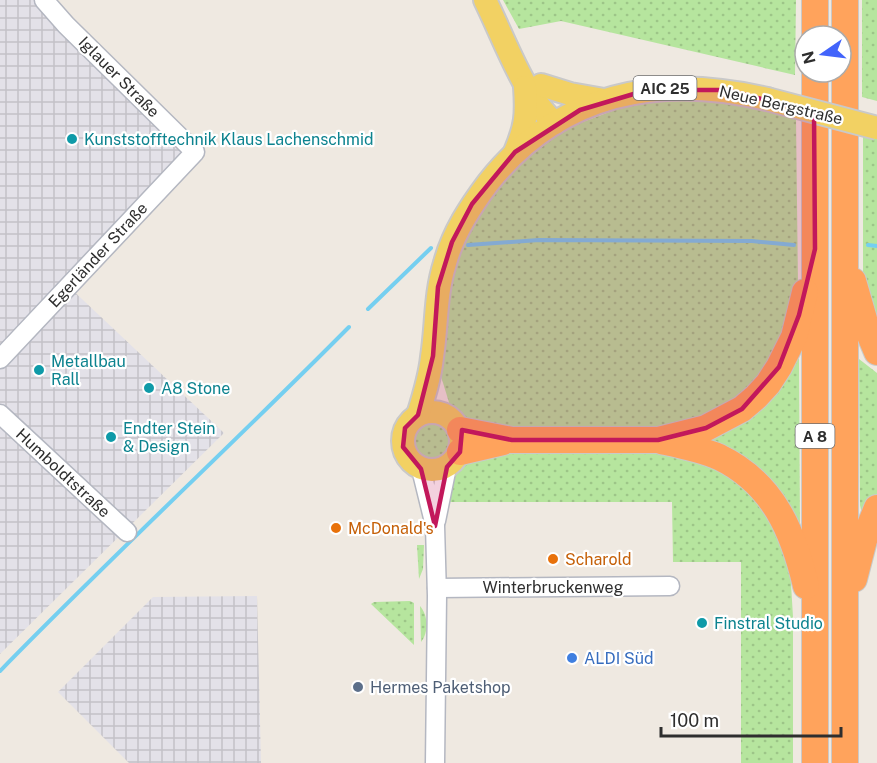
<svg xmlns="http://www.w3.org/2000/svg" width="877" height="763" viewBox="0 0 877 763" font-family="'Public Sans',sans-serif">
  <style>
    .industrial { fill: url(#industrial-grid) }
    .green { fill: url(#green-dots) }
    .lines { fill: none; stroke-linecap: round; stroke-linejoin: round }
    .stream { stroke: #75cff0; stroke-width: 4 }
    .minor-casing { stroke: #b4b7c1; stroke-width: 21 }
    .major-casing { stroke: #c9c9c9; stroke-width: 26 }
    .highway-casing { stroke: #c9c9c9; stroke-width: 28 }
    .minor { stroke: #fff; stroke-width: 18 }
    .major { stroke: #f2d163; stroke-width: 22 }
    .highway { stroke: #ffa35c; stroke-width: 26 }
    .major-bridge-casing { stroke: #c9c9c9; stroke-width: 26; stroke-linecap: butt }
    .major-bridge { stroke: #f2d163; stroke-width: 22 }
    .marked { fill: #c2185b; fill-opacity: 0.2; stroke: #c2185b; stroke-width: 4.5; stroke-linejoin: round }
    .culture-dot { fill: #0f9aa8; stroke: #fff; stroke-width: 2 }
    .food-dot { fill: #e8710a; stroke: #fff; stroke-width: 2 }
    .shop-dot { fill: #3f7fe0; stroke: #fff; stroke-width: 2 }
    .service-dot { fill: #5c6f8a; stroke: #fff; stroke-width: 2 }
    .labels { text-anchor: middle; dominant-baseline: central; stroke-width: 4.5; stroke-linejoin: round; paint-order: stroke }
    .shield { fill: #fff; stroke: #6d6d6d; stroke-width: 1.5 }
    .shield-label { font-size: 15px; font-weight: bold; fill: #2e2e2e }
    .street-label { font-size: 16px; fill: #2e2e2e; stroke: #fff }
    .culture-label { font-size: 16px; fill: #0d838f; stroke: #fff; text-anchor: start }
    .food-label { font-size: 16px; fill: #c56008; stroke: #fff; text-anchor: start }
    .shop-label { font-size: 16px; fill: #366cbe; stroke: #fff; text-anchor: start }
    .service-label { font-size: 16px; fill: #4e5e75; stroke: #fff; text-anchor: start }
  </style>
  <defs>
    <pattern id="industrial-grid" width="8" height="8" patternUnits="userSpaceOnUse" patternTransform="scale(1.5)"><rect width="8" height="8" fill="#e3e1e8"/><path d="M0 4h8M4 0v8" fill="none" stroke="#c3c1c7"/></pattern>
    <pattern id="green-dots" width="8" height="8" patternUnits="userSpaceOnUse" patternTransform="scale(1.5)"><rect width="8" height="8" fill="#b6e59e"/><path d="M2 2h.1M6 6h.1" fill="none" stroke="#9dc588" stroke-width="1.8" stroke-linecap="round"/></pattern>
  </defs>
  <rect width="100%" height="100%" fill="#efe9e1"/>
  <g class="industrial">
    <polygon points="0,0 34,0 188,151 65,283 224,433 0,654"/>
    <polygon points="257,596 261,763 129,763 58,692 153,597"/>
  </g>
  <g class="green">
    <polygon points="503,0 796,0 795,75 561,21 519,29"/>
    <polygon points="862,0 877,0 877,101 862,97"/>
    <polygon points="691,96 733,103 796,118 798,285 788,339 736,406 662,430 510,431 472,424 451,409 440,373 449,276 470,221 512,167 567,128 620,108"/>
    <polygon points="863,136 877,139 877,338 863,284"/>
    <polygon points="799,358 800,533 694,440 769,394"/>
    <polygon points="859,359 877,373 877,496 864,524 860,505"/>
    <circle cx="431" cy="440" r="22"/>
    <polygon points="662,448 706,458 762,502 790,567 793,617 793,763 741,763 741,562 673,562 672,502 444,502 451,474 461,461 510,449"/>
    <polygon points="417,545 424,545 423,569 419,579"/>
    <polygon points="410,601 414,603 414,645 371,604 374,602"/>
    <path d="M 420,606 C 428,615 429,632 421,642 Z"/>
  </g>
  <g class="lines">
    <g class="stream">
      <polyline points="468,245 539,240 752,241 794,245"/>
      <polyline points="868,245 877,246"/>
      <polyline points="368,309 431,248"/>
      <path d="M 0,671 C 114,554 234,443 349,327"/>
    </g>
    <defs>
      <g id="minor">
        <polyline points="0,359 195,152 66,25 44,0"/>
        <polyline points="0,414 127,532"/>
        <polyline points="421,469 435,526 437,596 435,763"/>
        <polyline points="436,521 447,467"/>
        <polyline points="437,588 670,586"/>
      </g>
      <g id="major">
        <path d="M 485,0 C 503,36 524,97 555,123"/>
        <polyline points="541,85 570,94 604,100"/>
        <path d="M 515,152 C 526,126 527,115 525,87"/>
        <circle cx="432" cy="441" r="29"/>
        <path d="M 418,415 C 424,396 430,377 432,357 C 437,325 435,294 445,263 C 453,233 470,207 488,183 C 559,93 659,73 767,99"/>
      </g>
      <g id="highway">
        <polyline points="815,36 815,0"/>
        <polyline points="815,72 815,763"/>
        <polyline points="853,281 866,326 877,352"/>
        <polyline points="460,430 512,440 658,440 706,428 742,409 756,397 768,384 779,367 794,337 805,292"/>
        <path d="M 661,441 C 680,445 701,449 719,457 C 773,483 793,531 806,586"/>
        <polyline points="460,452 503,442"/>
        <polyline points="854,579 864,540 877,508"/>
        <polyline points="845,763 845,0"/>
      </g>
    </defs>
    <use href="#minor" class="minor-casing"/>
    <use href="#major" class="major-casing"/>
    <use href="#highway" class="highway-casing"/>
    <use href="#minor" class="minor"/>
    <use href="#major" class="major"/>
    <use href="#highway" class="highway"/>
    <defs>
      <polyline id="major-bridge" points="767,99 877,128"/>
    </defs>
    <use href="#major-bridge" class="major-bridge-casing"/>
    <use href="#major-bridge" class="major-bridge"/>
  </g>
  <path class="marked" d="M 647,90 L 726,90 L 814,112 L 815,249 L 799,315 L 779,367 L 742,409 L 706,428 L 658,440 L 512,440 L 462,430 L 460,452 L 447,467 L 435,526 L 421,469 L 403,447 L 405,428 L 418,415 L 433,356 L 438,287 L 452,242 L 472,204 L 515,152 L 580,110 Z"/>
  <g class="culture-dot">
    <circle cx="72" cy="139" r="6"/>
    <circle cx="39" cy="370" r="6"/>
    <circle cx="149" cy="388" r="6"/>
    <circle cx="111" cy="437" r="6"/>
    <circle cx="702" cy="623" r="6"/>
  </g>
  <g class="food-dot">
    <circle cx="336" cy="528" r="6"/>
    <circle cx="553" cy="559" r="6"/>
  </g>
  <circle class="shop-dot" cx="572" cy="658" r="6"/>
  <circle class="service-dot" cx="358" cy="687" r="6"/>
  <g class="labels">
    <g class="shield">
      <rect x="633.5" y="76" width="63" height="24" rx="4.5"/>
      <rect x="795.5" y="424" width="39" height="24" rx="4.5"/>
    </g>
    <g class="shield-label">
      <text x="665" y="88">AIC 25</text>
      <text x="815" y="436">A 8</text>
    </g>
    <g class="street-label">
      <text transform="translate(119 77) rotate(45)">Iglauer Straße</text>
      <text transform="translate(781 105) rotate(13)">Neue Bergstraße</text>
      <text transform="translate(98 255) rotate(-47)">Egerländer Straße</text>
      <text transform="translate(63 473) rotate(43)">Humboldtstraße</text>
      <text x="553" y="587">Winterbruckenweg</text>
    </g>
    <g class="culture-label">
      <text x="84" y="139">Kunststofftechnik Klaus Lachenschmid</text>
      <text x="51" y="361">Metallbau<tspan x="51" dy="18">Rall</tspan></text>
      <text x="161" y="388">A8 Stone</text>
      <text x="123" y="428">Endter Stein<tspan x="123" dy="18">&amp; Design</tspan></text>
      <text x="714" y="623">Finstral Studio</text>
    </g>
    <g class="food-label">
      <text x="348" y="528">McDonald's</text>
      <text x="565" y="559">Scharold</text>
    </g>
    <g class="shop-label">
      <text x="584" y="658">ALDI Süd</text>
    </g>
    <g class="service-label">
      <text x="370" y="687">Hermes Paketshop</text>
    </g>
  </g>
  <g transform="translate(823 54) rotate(256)"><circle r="28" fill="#ffffff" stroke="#ababab" stroke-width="1.5"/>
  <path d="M0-4.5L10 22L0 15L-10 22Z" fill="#4264fb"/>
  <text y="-9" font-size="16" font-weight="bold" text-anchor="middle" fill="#2e2e2e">N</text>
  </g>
  <path d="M661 727v9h180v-9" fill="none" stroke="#2e2e2e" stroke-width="3"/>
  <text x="670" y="727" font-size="18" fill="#2e2e2e" stroke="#ffffff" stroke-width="4.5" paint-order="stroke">100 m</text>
</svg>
